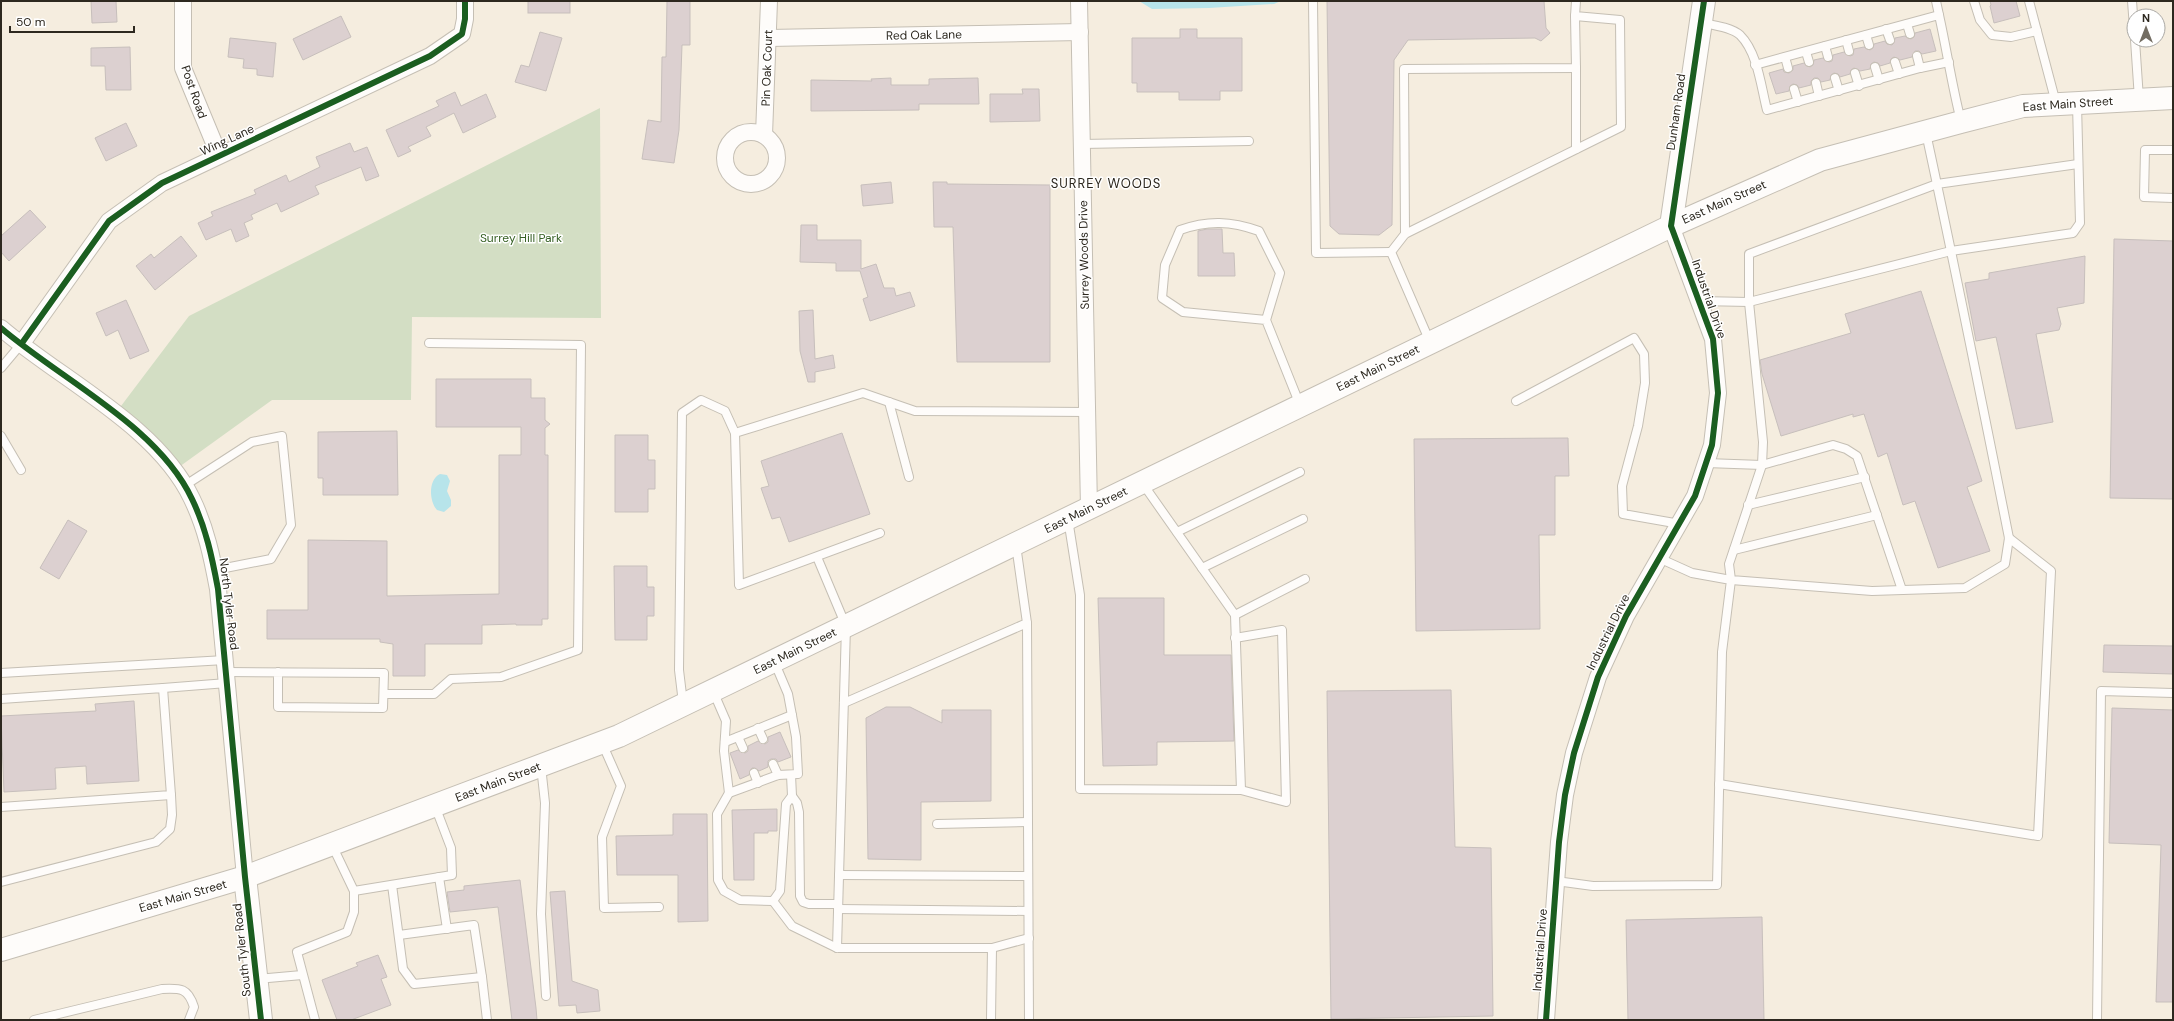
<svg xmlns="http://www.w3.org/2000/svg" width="2174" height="1021" viewBox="0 0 2174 1021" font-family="'DM Sans',sans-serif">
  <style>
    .green { fill: #d3dec4 }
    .water { fill: #b7e4ea }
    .building { fill: #dcd0d0; stroke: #c7bfbc }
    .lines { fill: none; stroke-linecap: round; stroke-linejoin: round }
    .lane-casing { stroke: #c5bfb4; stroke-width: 10 }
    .street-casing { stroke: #c5bfb4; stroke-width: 18 }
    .secondary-casing { stroke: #c5bfb4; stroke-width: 24 }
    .primary-casing { stroke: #c5bfb4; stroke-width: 24 }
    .lane { stroke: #fefcfa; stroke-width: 8 }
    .street { stroke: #fefcfa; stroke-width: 16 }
    .secondary { stroke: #fefcfa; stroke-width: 22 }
    .primary { stroke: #fefcfa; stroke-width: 22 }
    .cycleway-casing { stroke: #fff; stroke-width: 8 }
    .cycleway { stroke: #1b5e20; stroke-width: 6 }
    .labels { text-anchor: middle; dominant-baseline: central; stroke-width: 3; stroke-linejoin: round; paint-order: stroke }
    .street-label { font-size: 12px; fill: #2d281f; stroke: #fff }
    .park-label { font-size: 12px; fill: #376125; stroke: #fff }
    .neighbourhood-label { font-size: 13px; letter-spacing: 1px; fill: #2d281f; stroke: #fff }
  </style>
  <rect width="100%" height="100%" fill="#f5eddf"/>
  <polygon class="green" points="600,108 601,318 412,317 411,400 272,400 179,467 118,410 189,316"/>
  <g class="water">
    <polygon points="1139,1 1281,1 1274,4 1209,8 1152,9"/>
    <path d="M 440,474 L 447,475 L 450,481 L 447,491 L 451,500 L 451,506 L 444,512 L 437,510 C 429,501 428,480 440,474 Z"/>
  </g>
  <g class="building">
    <polygon points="91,1 116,1 117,22 92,23"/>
    <rect x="528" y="1" width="42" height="12"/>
    <polygon points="667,1 690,1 690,45 682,45 679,130 674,163 642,159 648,120 661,122 662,57 666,57"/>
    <polygon points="1327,1 1544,1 1546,28 1550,33 1541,41 1535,38 1408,40 1394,60 1392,225 1379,235 1339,234 1330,226"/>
    <polygon points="1990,1 2016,1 2020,16 1994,23 1990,6 1991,5"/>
    <polygon points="341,16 351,37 303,60 293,39"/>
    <polygon points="1180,29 1197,29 1197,38 1242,38 1242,91 1220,91 1220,100 1179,100 1179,92 1137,92 1137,83 1132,83 1132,38 1180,38"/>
    <polygon points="1930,29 1936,51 1922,54 1919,51 1915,51 1912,57 1900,60 1894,57 1891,59 1890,63 1880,66 1878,63 1874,62 1871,64 1870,69 1860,71 1854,68 1851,70 1850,74 1840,77 1838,74 1834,73 1831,75 1830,80 1821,82 1818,78 1814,78 1811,81 1811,85 1799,88 1797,85 1793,84 1790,86 1789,91 1776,94 1769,73 1783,69 1784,72 1789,73 1793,70 1793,66 1804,63 1810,67 1813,65 1814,60 1823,58 1829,62 1832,61 1833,55 1844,52 1850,56 1853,55 1854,49 1864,47 1870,50 1873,48 1874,44 1885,41 1887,44 1892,45 1894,43 1895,38 1905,36 1911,39 1914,37 1915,33"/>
    <polygon points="540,32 562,38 546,91 515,82 521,65 529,67"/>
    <polygon points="230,38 276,43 273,77 257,75 257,69 243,68 244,59 228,57"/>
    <polygon points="130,47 131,90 106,90 105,66 91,66 91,48"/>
    <polygon points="891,78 891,85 929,85 929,79 978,78 979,104 919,104 919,110 811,111 811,80 872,81 871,79"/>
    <polygon points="1022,89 1039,89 1040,121 990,122 990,94 1023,94"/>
    <polygon points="455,92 461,106 486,94 496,117 463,133 454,113 426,127 431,136 408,147 411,151 398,157 386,130 439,106 436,101"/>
    <polygon points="126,123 137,146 106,161 95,138"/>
    <polygon points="350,143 354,152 367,147 379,176 366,181 361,167 315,186 319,194 281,212 277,203 251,215 253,219 244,223 249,236 236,242 231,229 206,240 198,223 213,216 211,212 256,194 254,190 286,175 289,182 320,167 316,157"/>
    <polygon points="891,182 893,203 863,206 861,185"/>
    <polygon points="933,182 947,182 947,184 1050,185 1050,362 957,362 953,227 934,227"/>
    <polygon points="30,210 46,227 9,261 1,252 1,236"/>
    <polygon points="801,225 817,225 817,240 861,240 861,269 876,264 884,288 894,288 896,296 910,292 915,306 870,321 863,299 868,297 860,271 836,271 836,263 800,262"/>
    <polygon points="1207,229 1222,229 1223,253 1234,253 1235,276 1198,276 1198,231"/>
    <polygon points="181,236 197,256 155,290 136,266 151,254 154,258"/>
    <polygon points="2114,239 2173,241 2173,499 2110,498"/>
    <polygon points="2085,256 2084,303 2057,308 2061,324 2059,330 2036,334 2053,422 2016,429 1996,337 1976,341 1965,283 1989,279 1989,273"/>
    <polygon points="1921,291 1982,481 1967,487 1990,551 1938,568 1915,501 1903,505 1887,453 1878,457 1864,414 1853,417 1853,414 1781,436 1762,374 1760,360 1851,333 1845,314"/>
    <polygon points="126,300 149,351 130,359 118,330 106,336 96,313"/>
    <polygon points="813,310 815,359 833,355 835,368 815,372 815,382 808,382 800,351 799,311"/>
    <polygon points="436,379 531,379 531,398 545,398 545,420 550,424 545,428 545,455 548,455 548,619 542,619 542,625 516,625 516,624 482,625 482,644 425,644 425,676 393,676 393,644 380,642 380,639 267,639 267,610 308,610 308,540 387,541 387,596 499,594 499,455 521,455 521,427 436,427"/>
    <polygon points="397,431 398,495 323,495 323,478 318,478 318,432"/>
    <polygon points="842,433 870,514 789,542 780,517 772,519 761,488 769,486 761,461"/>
    <polygon points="615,435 648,435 648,460 655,460 655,489 648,489 648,512 615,512"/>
    <polygon points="1568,438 1569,476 1555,476 1555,535 1539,535 1540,629 1416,631 1414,439"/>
    <polygon points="68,520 87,531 59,579 40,568"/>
    <polygon points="614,566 647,566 647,587 654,587 654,616 647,616 647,640 615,640"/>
    <polygon points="1098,598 1164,598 1164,655 1231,655 1234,741 1157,742 1157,765 1103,766"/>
    <polygon points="2104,645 2173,646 2173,674 2103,672"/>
    <polygon points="1451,690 1455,847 1491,848 1493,1016 1331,1019 1327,691"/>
    <polygon points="134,701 139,781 87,784 86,766 55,768 56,789 4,792 1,716 96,711 95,704"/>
    <polygon points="886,707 910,707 942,723 942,710 991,710 991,801 921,802 921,860 868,859 866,718"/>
    <polygon points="2112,708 2173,710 2173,1002 2156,1002 2161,845 2109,843"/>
    <polygon points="780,732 791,757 778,762 776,759 771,759 768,761 768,767 759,771 755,768 752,768 749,775 740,779 730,753 738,750 745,753 748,751 748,746 758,741 765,744 768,742 768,737"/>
    <polygon points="777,809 777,831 768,831 768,833 754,833 754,880 734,880 732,810"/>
    <polygon points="673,814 707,814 708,921 678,922 678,875 617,875 616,836 673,835"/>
    <polygon points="520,880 536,1008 537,1020 512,1020 498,907 450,912 447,892 464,890 464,886"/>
    <polygon points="565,891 572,981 598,990 600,1011 577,1013 576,1005 559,1006 550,892"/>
    <polygon points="1762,917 1764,1020 1628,1020 1626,920"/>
    <polygon points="378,955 387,977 381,979 391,1005 351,1020 337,1020 322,980 358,966 356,963"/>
  </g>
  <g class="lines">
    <defs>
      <g id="lane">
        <polyline points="1313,1 1316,253 1391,252"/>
        <polyline points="1936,1 1939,15"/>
        <polyline points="1974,1 1980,20 1992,35 2011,37 2037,31"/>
        <polyline points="2029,1 2056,103"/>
        <polyline points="2132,1 2134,28"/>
        <path d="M 1702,23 C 1713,25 1731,27 1740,35 C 1758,53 1761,87 1767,110 L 1920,68 L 1949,62"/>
        <polyline points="1907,24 1910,34"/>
        <polyline points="1886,29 1890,40"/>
        <polyline points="1866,35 1869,45"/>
        <polyline points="1846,40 1849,51"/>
        <polyline points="2135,40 2139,99"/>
        <polyline points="1825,46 1828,57"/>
        <polyline points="1806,52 1809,62"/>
        <polyline points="1917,56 1920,68"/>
        <polyline points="1785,57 1788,68"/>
        <polyline points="1895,62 1899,74"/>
        <path d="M 1755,65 L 1939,15 C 1947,51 1952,86 1961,121"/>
        <polyline points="1875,67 1879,80"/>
        <polyline points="1576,68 1576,149"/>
        <polyline points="1855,73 1859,86"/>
        <polyline points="1835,78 1839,91"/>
        <polyline points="1816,83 1819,96"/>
        <polyline points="1794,89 1798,102"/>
        <path d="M 1926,133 C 1955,267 1982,402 2009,538 L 2005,564 L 1965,588 L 1872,591 L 1731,580 L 1729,564 L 1762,465 L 1763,442 L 1749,302 L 1749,254 L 1937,184 L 2078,164"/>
        <polyline points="1082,144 1249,141"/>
        <polyline points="2173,150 2145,150 2144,197 2173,198"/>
        <polyline points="1405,234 1404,69 1576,68 1575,16"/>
        <polyline points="1699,301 1749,302 1951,251 2073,233 2080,223 2077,104"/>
        <path d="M 1266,320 L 1183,312 L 1162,298 L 1165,265 L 1180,230 C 1208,220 1231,221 1259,231 L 1280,273 L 1266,320 L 1300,405"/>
        <polyline points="1430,342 1391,252 1405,234 1621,127 1620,20 1575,16 1576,1"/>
        <polyline points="1,368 22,343"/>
        <polyline points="1516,401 1634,338 1644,354 1645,383 1638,426 1622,486 1623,514 1680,524"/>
        <polyline points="889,402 909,477"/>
        <polyline points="1,436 21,470"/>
        <polyline points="1706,463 1762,465 1833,445 1846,449 1857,456 1902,590"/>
        <polyline points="184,486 252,442 282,436 291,525 271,559 215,570"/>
        <polyline points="1748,505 1865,477"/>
        <polyline points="1068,519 1080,595 1080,789 1241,790 1235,615 1143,484"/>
        <polyline points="1177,532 1300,472"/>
        <polyline points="880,533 739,585 735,433 863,393 915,411 1087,412"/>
        <polyline points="1734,550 1877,515"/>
        <polyline points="817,557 846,626 837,948 992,948 991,1020"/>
        <polyline points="1202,568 1303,519"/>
        <polyline points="1235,615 1305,579"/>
        <polyline points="1027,623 1029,1020"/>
        <polyline points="1235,638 1282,630 1286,802 1241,790"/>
        <polyline points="226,672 384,673 383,708 278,707 278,672"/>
        <polyline points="1,673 225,660"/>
        <polyline points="163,688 227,683"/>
        <polyline points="713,691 726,721 724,751 729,793 778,775 798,774 796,737 788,694 774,661"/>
        <polyline points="384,694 434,694 451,679 501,677 578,650 581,345 429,343"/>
        <polyline points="1,699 163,688 171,795 1,807"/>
        <polyline points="683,703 679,670 682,413 701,400 725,411 735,433"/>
        <polyline points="844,703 1027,623 1016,545"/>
        <polyline points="758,728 763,739"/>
        <polyline points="738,737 743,748"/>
        <polyline points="725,742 792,715"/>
        <polyline points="602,743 621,786 602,837 604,908 659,907"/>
        <polyline points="773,764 778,775"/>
        <polyline points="541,766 545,803 541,914 546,996"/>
        <polyline points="754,773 758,783"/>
        <polyline points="1719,784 2038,836 2051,571 2009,538"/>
        <polyline points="729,793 717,814 718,880 724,891 740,900 773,901 780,891 786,804 792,796 791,775"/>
        <polyline points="792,796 797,803 799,812 800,896 803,902 809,904 838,904"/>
        <polyline points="937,824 1028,822"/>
        <polyline points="839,875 1028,876"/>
        <polyline points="439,877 447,929"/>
        <polyline points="1556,881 1593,886 1717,885 1722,652 1731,580 1692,573 1661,559"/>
        <polyline points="1,882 156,842 170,829 172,815 171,795"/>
        <polyline points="392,885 403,969 414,984 482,977 487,1020"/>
        <polyline points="354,891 452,875 451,848 435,806"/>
        <polyline points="773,901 792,926 837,948"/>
        <polyline points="838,909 1028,911"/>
        <polyline points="399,935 474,925 482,977"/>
        <polyline points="992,948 1029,938"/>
        <polyline points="257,979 302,975"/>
        <path d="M 34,1020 L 162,989 C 181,988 188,988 194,1007 L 189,1020"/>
        <polyline points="315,1020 297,952 347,932 354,912 354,891 332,845"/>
        <polyline points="2097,1020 2101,691 2173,693"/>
      </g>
      <g id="street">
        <polyline points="183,1 183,68 219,155"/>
        <polyline points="1079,1 1089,508"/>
        <polyline points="769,38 1080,32"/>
        <circle cx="751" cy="158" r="26"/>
        <polyline points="764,135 769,1"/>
        <path d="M 1,328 C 60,379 158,426 192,499 C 206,528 212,557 218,589 L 245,877"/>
        <polyline points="22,343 109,221 162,183 430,56 462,34 465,19 465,1"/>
        <polyline points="1546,1020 1559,842 1565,795 1574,753 1598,677 1626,616 1695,496 1712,445 1718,393 1713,339 1671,226"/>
      </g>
      <g id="secondary">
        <polyline points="1671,226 1704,1"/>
        <polyline points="245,877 261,1020"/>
      </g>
      <polyline id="primary" points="1,950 245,877 619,736 1671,226 1820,160 1961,122 2023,106 2173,98"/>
    </defs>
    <use href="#lane" class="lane-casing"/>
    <use href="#street" class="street-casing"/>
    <use href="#secondary" class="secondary-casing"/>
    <use href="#primary" class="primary-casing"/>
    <use href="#lane" class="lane"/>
    <use href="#street" class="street"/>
    <use href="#secondary" class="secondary"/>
    <use href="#primary" class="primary"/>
    <defs>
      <g id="cycleway">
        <path d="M 1,328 C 60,379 158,426 192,499 C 206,528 212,557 218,589 L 245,877 L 261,1020"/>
        <polyline points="22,343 109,221 162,183 430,56 462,34 465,19 465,1"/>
        <polyline points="1546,1020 1559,842 1565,795 1574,753 1598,677 1626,616 1695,496 1712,445 1718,393 1713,339 1671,226 1704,1"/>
      </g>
    </defs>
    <use href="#cycleway" class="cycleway-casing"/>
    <use href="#cycleway" class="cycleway"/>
  </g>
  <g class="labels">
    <g class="street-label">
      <text transform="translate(924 35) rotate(-1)">Red Oak Lane</text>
      <text transform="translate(767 68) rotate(-88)">Pin Oak Court</text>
      <text transform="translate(194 92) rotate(71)">Post Road</text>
      <text transform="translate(2068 104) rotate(-4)">East Main Street</text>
      <text transform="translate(1676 112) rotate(-82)">Dunham Road</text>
      <text transform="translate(227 140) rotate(-25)">Wing Lane</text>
      <text transform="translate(1724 202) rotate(-24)">East Main Street</text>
      <text transform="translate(1084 255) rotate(-91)">Surrey Woods Drive</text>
      <text transform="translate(1709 299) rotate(71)">Industrial Drive</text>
      <text transform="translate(1378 368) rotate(-26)">East Main Street</text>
      <text transform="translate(1086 510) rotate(-26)">East Main Street</text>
      <text transform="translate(229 604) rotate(83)">North Tyler Road</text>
      <text transform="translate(1608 632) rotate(-64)">Industrial Drive</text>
      <text transform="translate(795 651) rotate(-26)">East Main Street</text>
      <text transform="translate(498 782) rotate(-21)">East Main Street</text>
      <text transform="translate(183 896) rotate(-16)">East Main Street</text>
      <text transform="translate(242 950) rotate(-96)">South Tyler Road</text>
      <text transform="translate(1540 950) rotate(-86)">Industrial Drive</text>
    </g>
    <g class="park-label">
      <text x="521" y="238">Surrey Hill Park</text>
    </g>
    <g class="neighbourhood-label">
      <text x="1106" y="183">SURREY WOODS</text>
    </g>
  </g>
  <rect width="2174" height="1021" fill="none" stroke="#2d281f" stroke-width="4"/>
  <g transform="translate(2146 28)"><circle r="19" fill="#ffffff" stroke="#aba9a5"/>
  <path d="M0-3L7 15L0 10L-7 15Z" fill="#736d62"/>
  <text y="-6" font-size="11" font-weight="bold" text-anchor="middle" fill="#2d281f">N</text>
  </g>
  <path d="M10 26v6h124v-6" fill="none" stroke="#2d281f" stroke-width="2"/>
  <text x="16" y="26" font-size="12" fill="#2d281f" stroke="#ffffff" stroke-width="3" paint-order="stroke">50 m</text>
</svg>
